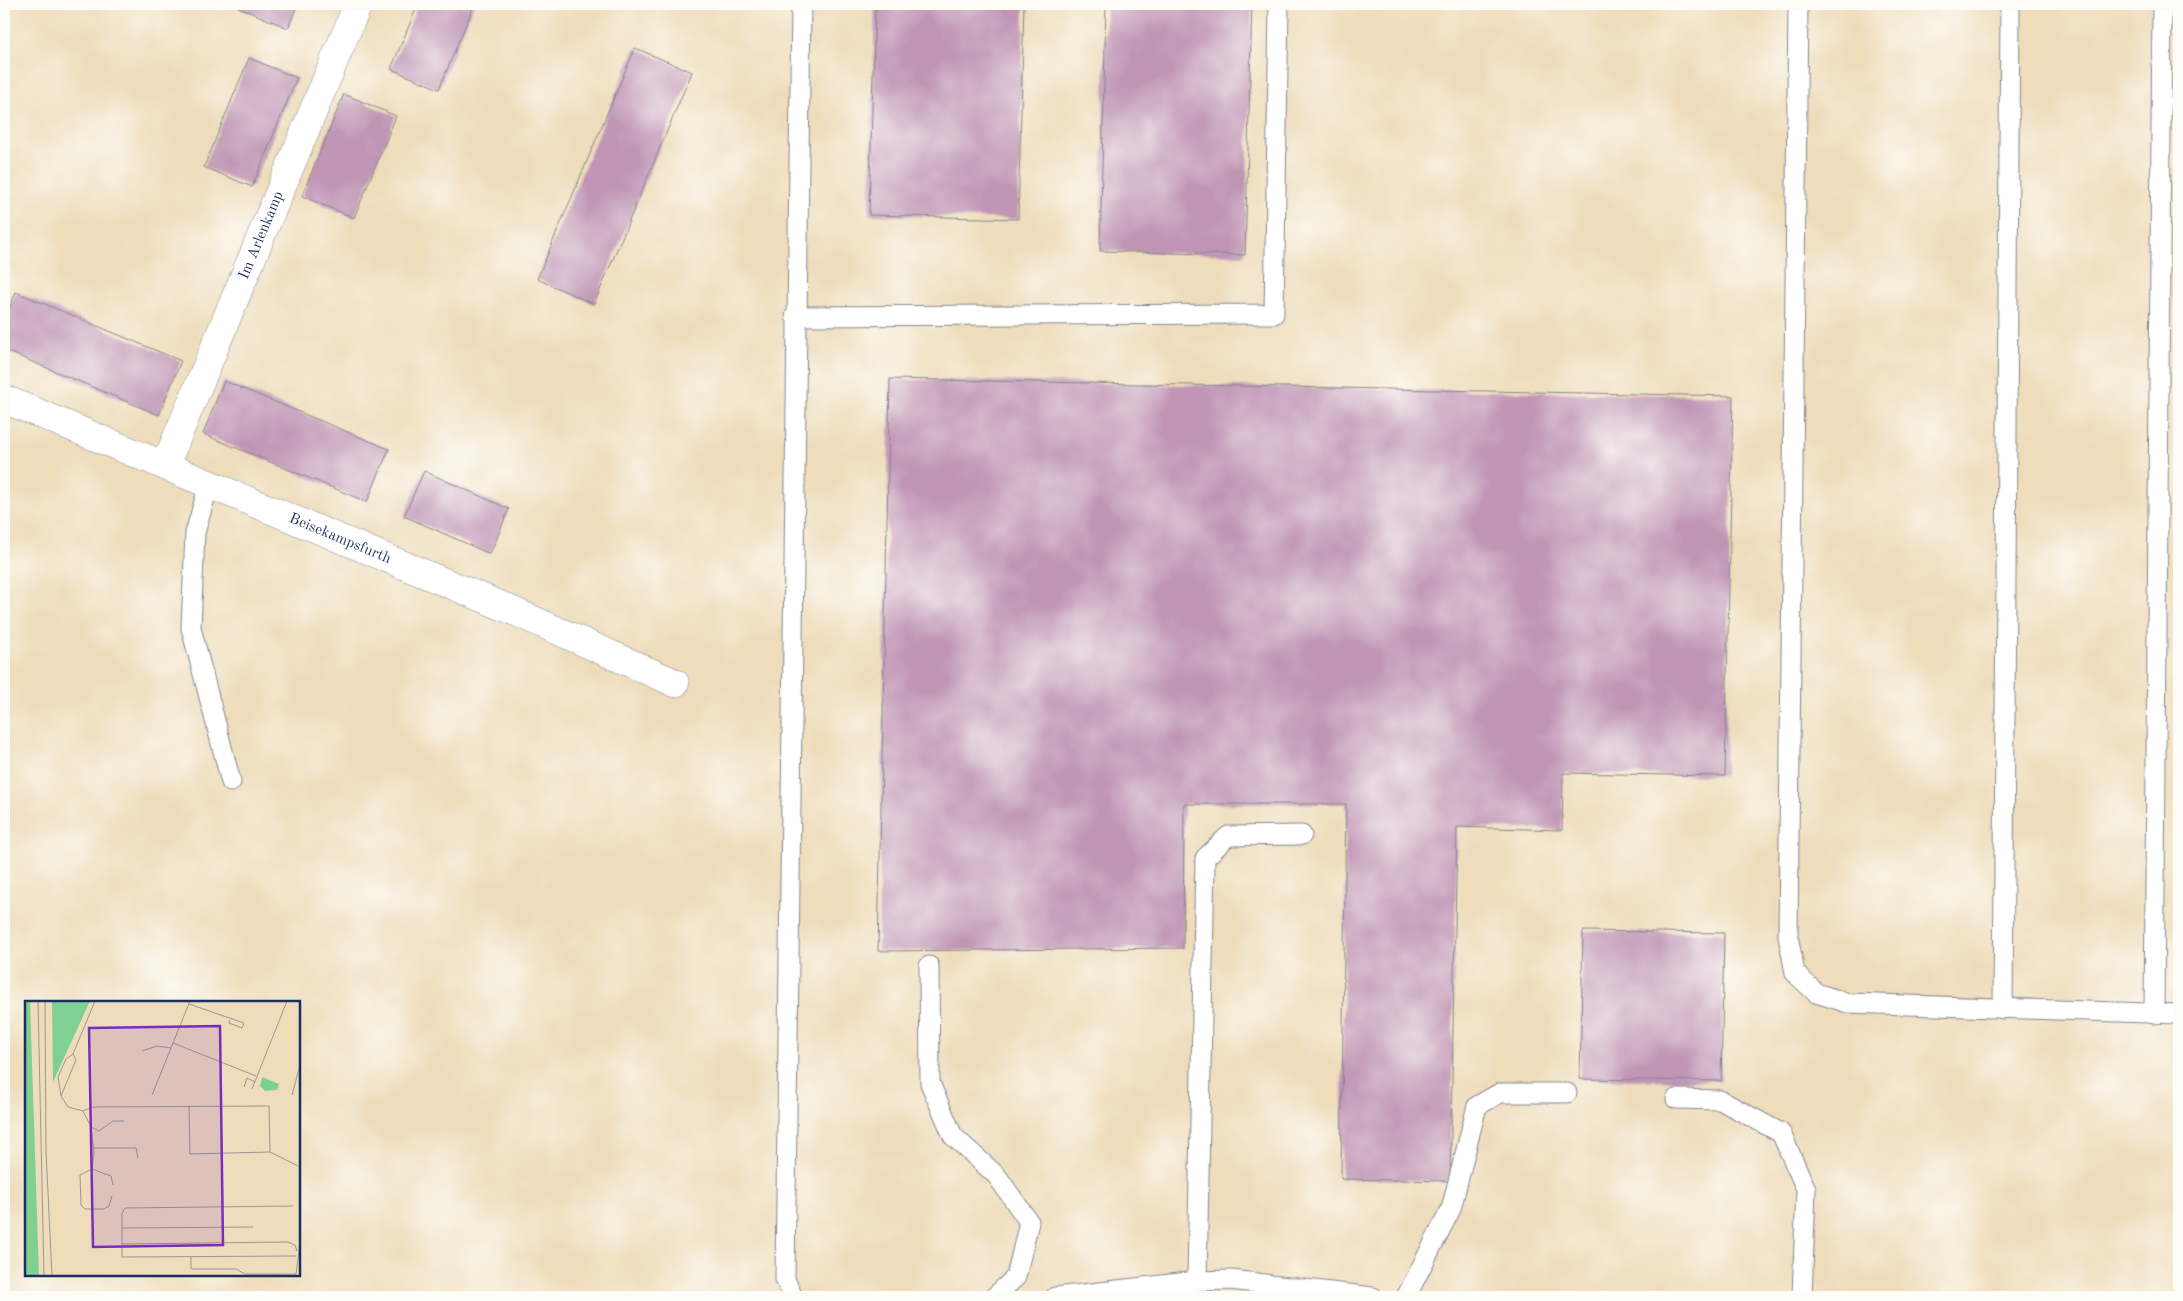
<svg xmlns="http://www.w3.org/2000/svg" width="2183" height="1301" viewBox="0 0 2183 1301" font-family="'Old Standard TT',serif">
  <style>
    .building { fill: #c095b5 }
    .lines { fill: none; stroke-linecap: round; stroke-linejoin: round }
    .lane-casing { stroke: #84868c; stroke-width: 21 }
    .street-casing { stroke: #84868c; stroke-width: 29 }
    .lane { stroke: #fff; stroke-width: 19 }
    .street { stroke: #fff; stroke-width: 28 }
    .labels { text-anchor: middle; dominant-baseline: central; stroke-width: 4; stroke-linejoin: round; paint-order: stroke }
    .street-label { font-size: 15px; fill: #1b2f5e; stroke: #fdfcf7 }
    .inset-road { fill: none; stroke: #9a9795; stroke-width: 1 }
    .view { fill: #7b2cbf; fill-opacity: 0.15; stroke: #7b2cbf; stroke-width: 2.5 }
    .inset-edge { fill: none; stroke: #1b2f5e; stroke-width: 2.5 }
  </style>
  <rect width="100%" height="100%" fill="#fdfcf7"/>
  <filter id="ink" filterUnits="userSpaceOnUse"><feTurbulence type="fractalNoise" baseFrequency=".02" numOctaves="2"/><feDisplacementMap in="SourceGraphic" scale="10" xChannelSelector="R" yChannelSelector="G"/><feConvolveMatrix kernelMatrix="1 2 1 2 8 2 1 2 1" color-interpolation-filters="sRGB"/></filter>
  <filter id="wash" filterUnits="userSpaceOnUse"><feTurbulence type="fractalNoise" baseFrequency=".0096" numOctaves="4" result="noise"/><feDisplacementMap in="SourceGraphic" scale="20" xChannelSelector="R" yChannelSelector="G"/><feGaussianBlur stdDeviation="1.12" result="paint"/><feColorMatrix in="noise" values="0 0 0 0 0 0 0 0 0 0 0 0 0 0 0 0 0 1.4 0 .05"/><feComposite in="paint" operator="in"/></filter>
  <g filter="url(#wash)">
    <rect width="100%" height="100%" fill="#eedcba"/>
    <g id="blocks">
      <g class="building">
        <polygon points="239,4 298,4 288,28 238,7"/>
        <polygon points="418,4 474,5 439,89 391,69"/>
        <polygon points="875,4 1024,4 1018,219 869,215"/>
        <polygon points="1106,4 1252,4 1245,255 1100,251"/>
        <polygon points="635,48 692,72 594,304 537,279"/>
        <polygon points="249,58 297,78 252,187 204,167"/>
        <polygon points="344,94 396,116 354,218 302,196"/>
        <polygon points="16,292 181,361 159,415 4,350 4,321"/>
        <polygon points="890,379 1733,396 1725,776 1563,773 1562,830 1457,827 1450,1181 1341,1179 1346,804 1184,804 1183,948 878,951"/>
        <polygon points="224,381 389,449 367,502 203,434"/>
        <polygon points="424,471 509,509 490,554 404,516"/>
        <polygon points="1583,931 1724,933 1721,1081 1580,1079"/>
      </g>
    </g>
  </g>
  <g filter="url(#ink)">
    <use href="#blocks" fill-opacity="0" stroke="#84868c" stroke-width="1"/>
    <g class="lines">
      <defs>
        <g id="lane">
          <polyline points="1798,4 1788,936 1795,973 1816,993 1848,1003 2179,1014"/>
          <polyline points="795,316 1274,314 1279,4"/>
          <polyline points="209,484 195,533 191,628 231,782"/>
          <polyline points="929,966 930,1083 953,1136 997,1176 1029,1222 1016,1277 994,1297"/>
          <polyline points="2003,1009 2010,4"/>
          <polyline points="2154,1014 2162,4"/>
          <polyline points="1676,1099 1720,1100 1781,1133 1806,1189 1802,1297"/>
          <polyline points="1197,1281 1205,858 1228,836 1302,835"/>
          <polyline points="793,1297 785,1279 801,4"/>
          <polyline points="1055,1297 1197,1281 1231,1280 1373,1297"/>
          <polyline points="1406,1297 1451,1209 1477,1106 1500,1093 1567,1093"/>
        </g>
        <g id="street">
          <path id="s1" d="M 4,399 L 502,606 L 675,683"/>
          <path id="s2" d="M 165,466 L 358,4"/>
        </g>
      </defs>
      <use href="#lane" class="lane-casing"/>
      <use href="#street" class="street-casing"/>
      <use href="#lane" class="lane"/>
      <use href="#street" class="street"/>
    </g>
  </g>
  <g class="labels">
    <g class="street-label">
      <text stroke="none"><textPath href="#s2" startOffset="250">Im Arlenkamp</textPath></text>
      <text stroke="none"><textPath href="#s1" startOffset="364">Beisekampsfurth</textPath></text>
    </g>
  </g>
  <g transform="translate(25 1001)">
    <rect width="275" height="275" fill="#eedcba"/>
    <path d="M 0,0 L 5,0 L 14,275 L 0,275 ZM 27,0 L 65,0 L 28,81 ZM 237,76 L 254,83 L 252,89 L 240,90 L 235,85 Z" fill="#7fd092"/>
    <path class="inset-road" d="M 13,0 L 19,275M 20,0 L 21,150 L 27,275M 70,0 L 48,53 L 41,58 L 33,76 L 36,95 L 43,106 L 58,110 L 68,106 L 244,105 L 245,151 L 275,166M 164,3 L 219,22 L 217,27 L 204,22 L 205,19M 148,42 L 231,75M 117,50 L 132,45 L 146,47M 219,86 L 222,77 L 230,81M 227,88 L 262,0M 127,94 L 165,0M 267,94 L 275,64M 36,95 L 51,59 L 48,53M 164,105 L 165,153 L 245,151M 58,110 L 66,126 L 69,151 L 67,168 L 55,174 L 56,204 L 60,208 L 79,208 L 84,205 L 87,195M 66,126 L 74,130 L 88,120 L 99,120M 68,147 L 111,147 L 113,157M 67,168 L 86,175 L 88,184M 268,205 L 100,207 L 97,212 L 97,256 L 271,255M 97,227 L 228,226M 97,243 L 263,241 L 270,244 L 272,250M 166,256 L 166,268 L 211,268 L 220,273 L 271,273 L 275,241"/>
    <path class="view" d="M 195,25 L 198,244 L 68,246 L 64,27 Z"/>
    <rect width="275" height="275" class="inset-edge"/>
  </g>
  <rect width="2183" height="1301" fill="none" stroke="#fdfcf7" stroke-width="20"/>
</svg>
